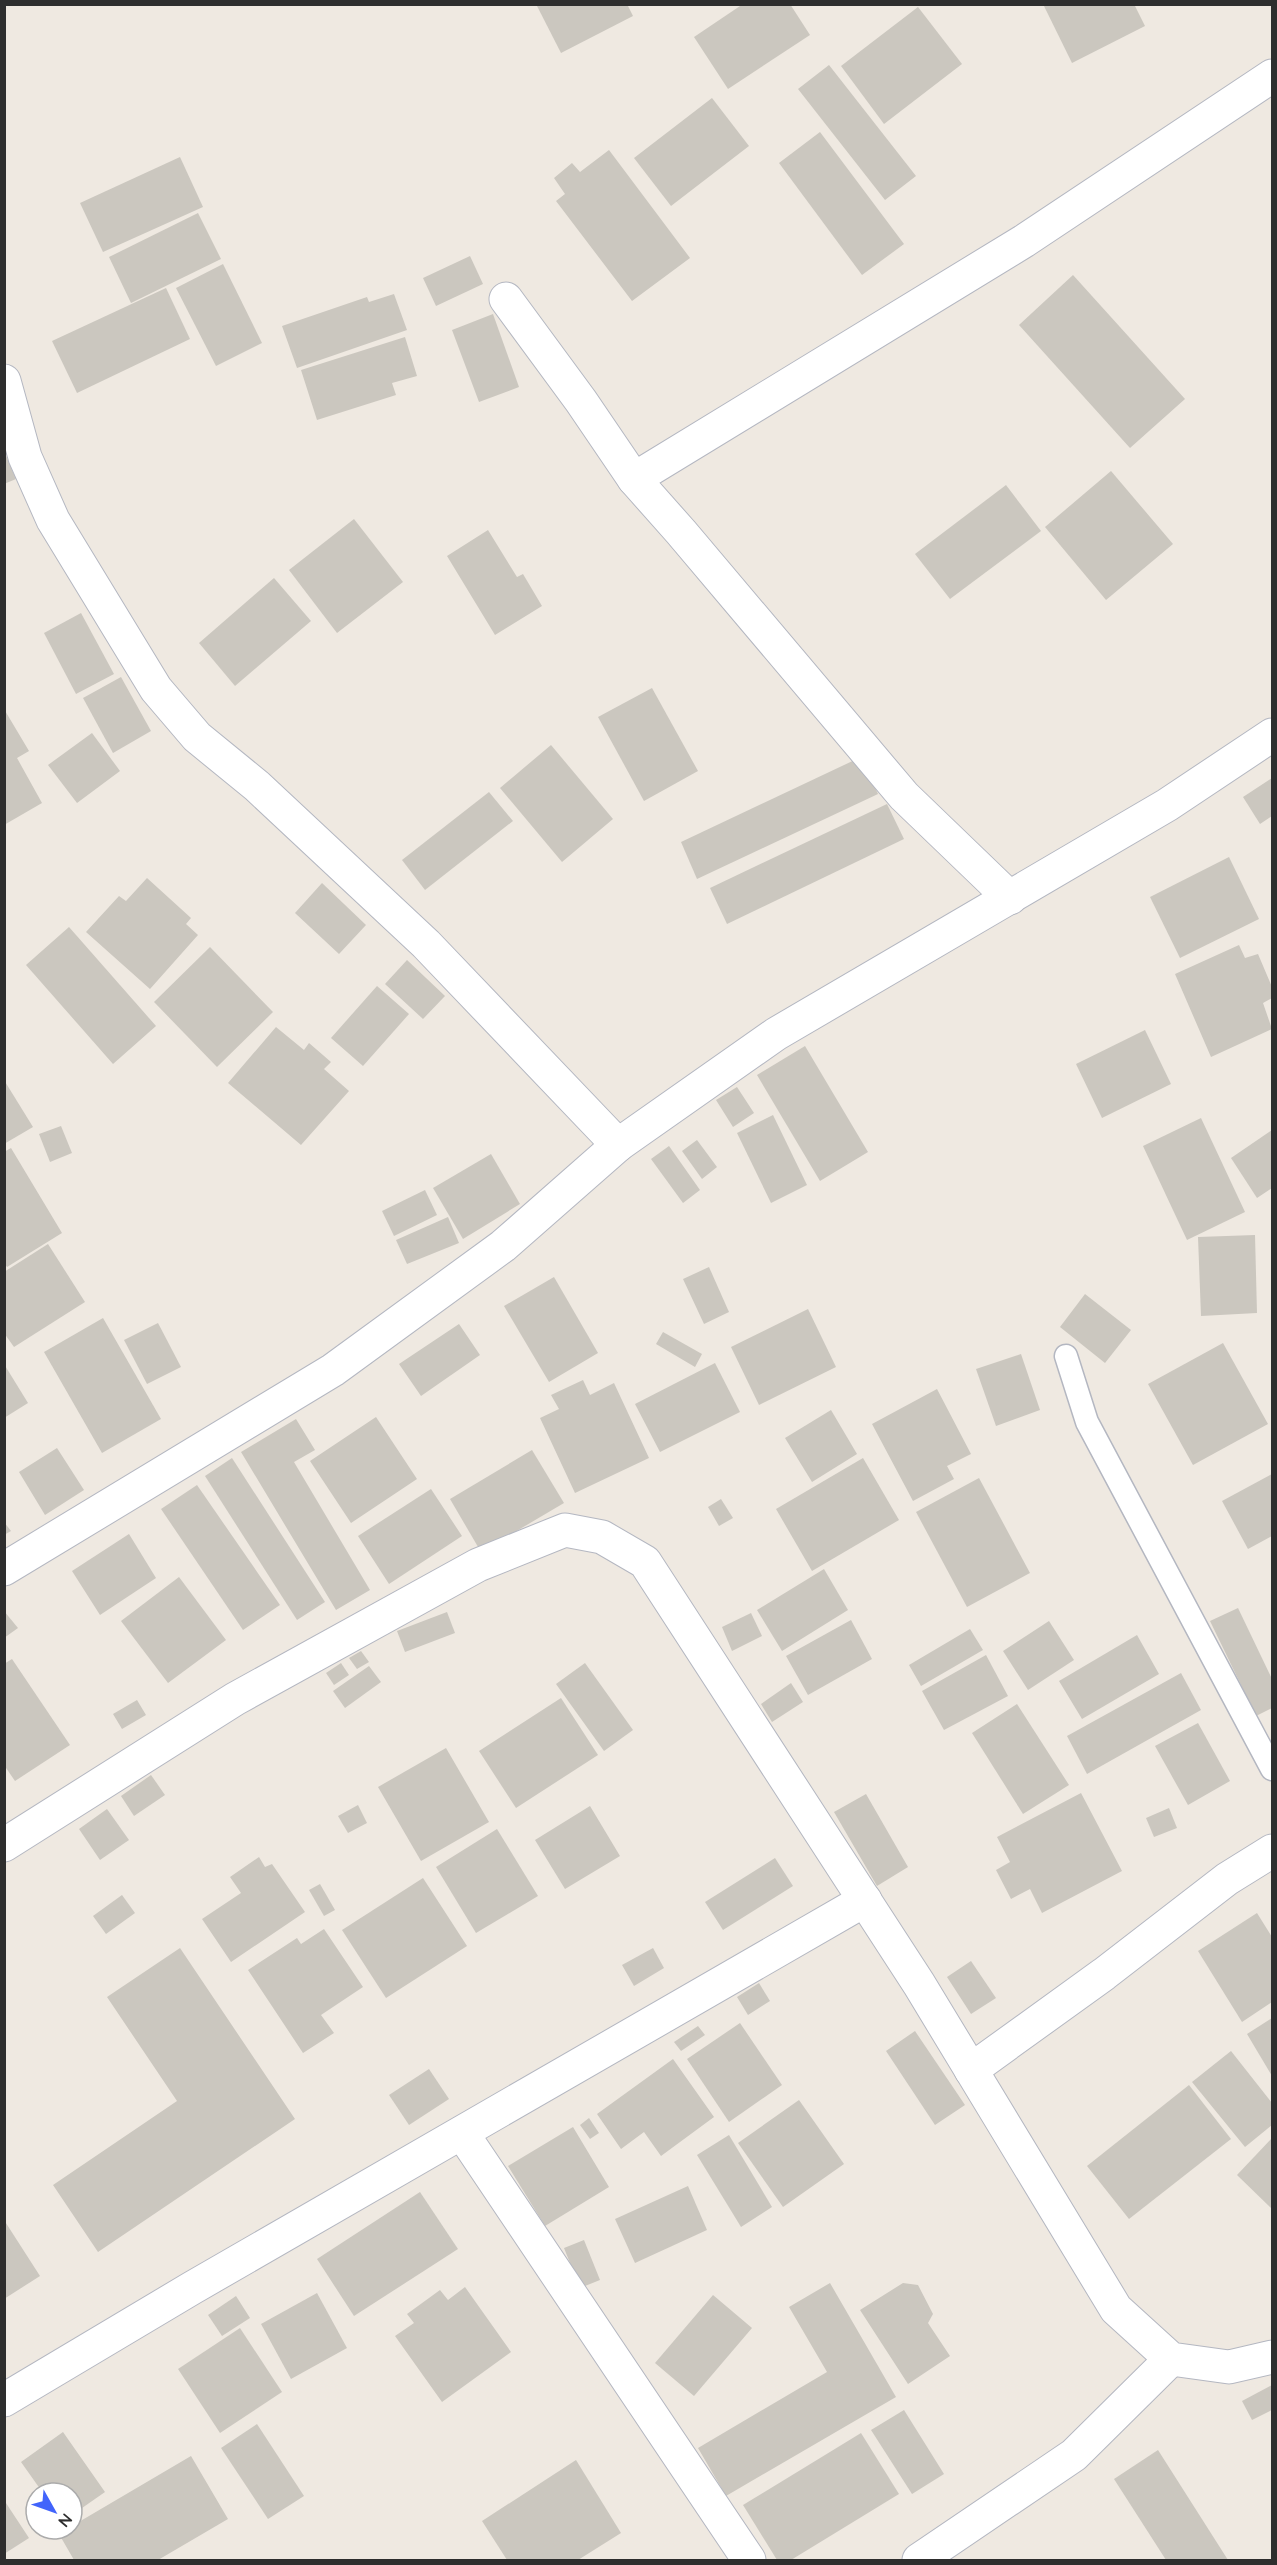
<svg xmlns="http://www.w3.org/2000/svg" width="1277" height="2565" viewBox="0 0 1277 2565" font-family="Quicksand,sans-serif">
  <style>
    .building { fill: #cbc7bf }
    .lines { fill: none; stroke-linecap: round; stroke-linejoin: round }
    .lane-casing { stroke: #b4b7c1; stroke-width: 25 }
    .street-casing { stroke: #b4b7c1; stroke-width: 35 }
    .lane { stroke: #fff; stroke-width: 22 }
    .street { stroke: #fff; stroke-width: 33 }
  </style>
  <rect width="100%" height="100%" fill="#efe9e1"/>
  <g class="building">
    <polygon points="536,4 627,4 633,16 561,53"/>
    <polygon points="743,4 790,4 810,35 728,89 694,37"/>
    <polygon points="1043,4 1134,4 1145,26 1072,63"/>
    <polygon points="918,7 962,64 884,124 841,66"/>
    <polygon points="829,65 916,176 885,200 798,89"/>
    <polygon points="712,98 749,146 671,206 634,158"/>
    <polygon points="820,132 904,244 862,275 779,163"/>
    <polygon points="609,150 690,258 632,301 556,201 565,194 554,178 572,163 580,172"/>
    <polygon points="180,157 203,207 103,252 80,203"/>
    <polygon points="198,213 221,259 131,303 109,257"/>
    <polygon points="470,256 483,284 436,306 423,278"/>
    <polygon points="223,264 262,343 216,366 176,288"/>
    <polygon points="1073,275 1185,399 1130,448 1019,325"/>
    <polygon points="166,288 190,339 77,393 52,341"/>
    <polygon points="394,294 407,330 297,368 282,326 367,297 369,302"/>
    <polygon points="493,314 519,387 479,402 452,330"/>
    <polygon points="405,337 417,376 392,383 396,395 317,420 301,370"/>
    <polygon points="4,451 16,479 4,484"/>
    <polygon points="1111,471 1173,544 1106,600 1045,527"/>
    <polygon points="1006,485 1041,531 950,599 915,554"/>
    <polygon points="354,519 403,582 337,633 289,570"/>
    <polygon points="488,530 517,577 523,574 542,606 495,635 447,556"/>
    <polygon points="274,578 311,621 235,686 199,643"/>
    <polygon points="81,613 114,674 76,694 44,633"/>
    <polygon points="121,677 151,731 113,753 83,698"/>
    <polygon points="652,688 698,771 644,801 598,717"/>
    <polygon points="4,709 29,751 17,758 42,803 4,825"/>
    <polygon points="92,733 120,771 77,803 48,765"/>
    <polygon points="551,745 613,819 562,862 500,788"/>
    <polygon points="861,757 878,794 697,879 681,842"/>
    <polygon points="1272,778 1272,816 1260,824 1243,797"/>
    <polygon points="489,792 513,821 425,890 402,860"/>
    <polygon points="887,804 904,839 727,924 710,888"/>
    <polygon points="1229,857 1259,919 1180,958 1150,897"/>
    <polygon points="147,878 191,918 186,924 198,935 150,989 86,932 119,896 126,901"/>
    <polygon points="322,883 366,925 339,954 295,913"/>
    <polygon points="69,927 156,1026 113,1064 26,965"/>
    <polygon points="1239,945 1245,958 1258,954 1272,987 1272,998 1263,1003 1272,1029 1211,1057 1175,974"/>
    <polygon points="210,947 273,1012 217,1067 154,1002"/>
    <polygon points="407,960 445,996 423,1019 385,984"/>
    <polygon points="377,986 409,1014 363,1066 331,1038"/>
    <polygon points="276,1027 304,1050 309,1043 331,1062 324,1069 349,1091 301,1145 228,1083"/>
    <polygon points="1145,1030 1171,1084 1102,1118 1076,1064"/>
    <polygon points="805,1046 868,1152 820,1181 757,1075"/>
    <polygon points="4,1080 33,1127 4,1144"/>
    <polygon points="737,1087 754,1113 733,1127 716,1100"/>
    <polygon points="773,1115 807,1185 771,1203 737,1133"/>
    <polygon points="1201,1118 1245,1212 1187,1240 1143,1146"/>
    <polygon points="61,1126 72,1153 50,1162 39,1134"/>
    <polygon points="1272,1130 1272,1188 1257,1198 1231,1158"/>
    <polygon points="697,1140 717,1167 702,1179 682,1151"/>
    <polygon points="669,1146 700,1190 683,1203 651,1159"/>
    <polygon points="11,1148 62,1233 7,1267 4,1263 4,1152"/>
    <polygon points="491,1154 520,1204 463,1239 433,1188"/>
    <polygon points="425,1190 437,1215 394,1236 382,1211"/>
    <polygon points="448,1217 459,1243 407,1264 396,1240"/>
    <polygon points="1255,1235 1257,1313 1201,1316 1198,1237"/>
    <polygon points="48,1244 85,1302 14,1347 4,1333 4,1272"/>
    <polygon points="709,1267 729,1312 704,1324 683,1279"/>
    <polygon points="554,1277 598,1353 549,1382 504,1306"/>
    <polygon points="1085,1294 1131,1330 1105,1363 1060,1327"/>
    <polygon points="808,1309 836,1367 759,1405 731,1347"/>
    <polygon points="103,1318 161,1419 102,1453 44,1352"/>
    <polygon points="158,1323 181,1367 147,1384 124,1340"/>
    <polygon points="459,1324 480,1355 421,1396 399,1364"/>
    <polygon points="663,1332 702,1354 695,1367 656,1344"/>
    <polygon points="1223,1343 1268,1424 1193,1465 1148,1384"/>
    <polygon points="1021,1354 1040,1410 996,1426 976,1369"/>
    <polygon points="715,1363 740,1412 660,1452 635,1404"/>
    <polygon points="4,1364 28,1403 4,1418"/>
    <polygon points="583,1380 590,1395 614,1383 649,1458 575,1493 540,1418 559,1409 551,1395"/>
    <polygon points="937,1389 971,1454 947,1466 954,1479 913,1501 872,1424"/>
    <polygon points="831,1410 857,1454 812,1482 785,1438"/>
    <polygon points="376,1417 417,1479 351,1523 310,1461"/>
    <polygon points="296,1419 315,1450 294,1462 370,1590 336,1610 241,1452"/>
    <polygon points="57,1448 84,1490 45,1515 19,1472"/>
    <polygon points="532,1450 564,1503 481,1552 450,1499"/>
    <polygon points="232,1458 325,1602 297,1620 205,1476"/>
    <polygon points="863,1458 899,1520 812,1571 776,1509"/>
    <polygon points="1272,1474 1272,1536 1248,1549 1222,1501"/>
    <polygon points="979,1478 1030,1573 967,1607 916,1512"/>
    <polygon points="197,1485 280,1605 243,1630 161,1509"/>
    <polygon points="431,1489 462,1536 389,1584 358,1536"/>
    <polygon points="721,1499 733,1518 719,1526 708,1507"/>
    <polygon points="4,1522 11,1531 4,1535"/>
    <polygon points="129,1534 156,1578 100,1615 72,1571"/>
    <polygon points="824,1569 848,1610 782,1651 757,1610"/>
    <polygon points="179,1577 226,1640 168,1683 121,1621"/>
    <polygon points="1238,1608 1272,1679 1272,1708 1256,1716 1210,1621"/>
    <polygon points="4,1611 18,1628 4,1638"/>
    <polygon points="447,1612 455,1633 405,1652 397,1631"/>
    <polygon points="751,1613 762,1636 732,1651 722,1627"/>
    <polygon points="851,1620 872,1659 808,1695 786,1656"/>
    <polygon points="1049,1621 1074,1660 1028,1690 1003,1651"/>
    <polygon points="970,1629 983,1650 921,1686 909,1665"/>
    <polygon points="1137,1635 1159,1674 1082,1719 1059,1681"/>
    <polygon points="361,1651 369,1662 357,1669 349,1658"/>
    <polygon points="986,1655 1008,1696 944,1730 922,1691"/>
    <polygon points="12,1659 70,1745 15,1781 4,1765 4,1664"/>
    <polygon points="341,1663 349,1675 334,1685 326,1673"/>
    <polygon points="585,1663 633,1730 604,1751 556,1684"/>
    <polygon points="369,1666 381,1682 345,1708 333,1691"/>
    <polygon points="1181,1673 1201,1710 1087,1774 1067,1736"/>
    <polygon points="791,1683 803,1702 772,1722 761,1704"/>
    <polygon points="561,1698 598,1755 516,1808 479,1751"/>
    <polygon points="137,1700 146,1715 122,1729 113,1714"/>
    <polygon points="1017,1704 1069,1785 1023,1814 972,1733"/>
    <polygon points="1198,1723 1230,1781 1188,1805 1155,1746"/>
    <polygon points="446,1748 489,1822 421,1861 378,1787"/>
    <polygon points="151,1775 165,1795 134,1816 121,1796"/>
    <polygon points="1081,1793 1122,1871 1042,1913 1030,1889 1011,1899 996,1870 1010,1862 997,1837"/>
    <polygon points="866,1794 908,1867 877,1886 834,1812"/>
    <polygon points="358,1805 367,1823 348,1833 338,1816"/>
    <polygon points="590,1806 620,1856 565,1889 535,1840"/>
    <polygon points="1169,1808 1177,1828 1154,1837 1146,1818"/>
    <polygon points="107,1809 129,1840 100,1860 79,1829"/>
    <polygon points="497,1829 538,1896 476,1933 436,1867"/>
    <polygon points="259,1857 265,1867 272,1864 305,1912 231,1962 202,1919 241,1893 230,1877"/>
    <polygon points="775,1858 793,1886 723,1930 705,1902"/>
    <polygon points="423,1878 467,1946 386,1998 342,1930"/>
    <polygon points="320,1884 335,1910 324,1916 309,1890"/>
    <polygon points="122,1895 135,1913 106,1934 93,1916"/>
    <polygon points="1257,1913 1272,1937 1272,2002 1242,2022 1198,1951"/>
    <polygon points="324,1929 363,1987 321,2015 334,2033 303,2053 248,1970 297,1938 301,1944"/>
    <polygon points="180,1948 295,2119 98,2252 53,2185 177,2101 107,1997"/>
    <polygon points="653,1948 664,1968 634,1986 622,1965"/>
    <polygon points="971,1961 996,1998 971,2014 947,1977"/>
    <polygon points="759,1983 770,2001 748,2015 737,1997"/>
    <polygon points="1272,2018 1272,2076 1247,2034"/>
    <polygon points="740,2023 782,2085 729,2122 687,2059"/>
    <polygon points="698,2026 705,2035 681,2051 674,2042"/>
    <polygon points="915,2031 965,2105 935,2125 886,2051"/>
    <polygon points="1231,2051 1272,2103 1272,2125 1245,2147 1192,2082"/>
    <polygon points="673,2059 714,2117 661,2156 644,2132 621,2149 597,2114"/>
    <polygon points="429,2069 449,2099 409,2125 389,2095"/>
    <polygon points="1189,2085 1231,2139 1129,2219 1087,2166"/>
    <polygon points="799,2100 844,2164 783,2207 738,2143"/>
    <polygon points="589,2118 599,2133 590,2139 580,2125"/>
    <polygon points="573,2127 609,2187 545,2226 508,2166"/>
    <polygon points="729,2135 772,2207 741,2227 697,2155"/>
    <polygon points="1272,2138 1272,2209 1237,2175"/>
    <polygon points="688,2186 707,2230 635,2263 615,2219"/>
    <polygon points="420,2192 458,2249 354,2316 317,2259"/>
    <polygon points="4,2220 40,2276 4,2299"/>
    <polygon points="584,2240 600,2280 580,2288 564,2248"/>
    <polygon points="830,2283 896,2397 726,2496 698,2448 827,2372 789,2307"/>
    <polygon points="903,2283 918,2285 933,2314 928,2323 950,2356 908,2384 860,2310"/>
    <polygon points="465,2287 511,2352 442,2402 395,2336 414,2323 407,2314 440,2290 448,2300"/>
    <polygon points="317,2293 347,2348 291,2379 261,2324"/>
    <polygon points="713,2295 752,2328 694,2396 655,2363"/>
    <polygon points="236,2296 250,2318 222,2336 208,2315"/>
    <polygon points="240,2328 282,2392 220,2433 178,2369"/>
    <polygon points="1272,2385 1272,2410 1252,2420 1242,2401"/>
    <polygon points="904,2410 944,2474 912,2494 871,2430"/>
    <polygon points="257,2424 304,2496 268,2519 221,2448"/>
    <polygon points="63,2432 105,2492 72,2515 72,2493 43,2493 21,2462"/>
    <polygon points="861,2433 899,2494 791,2560 777,2560 743,2505"/>
    <polygon points="1158,2450 1228,2560 1166,2560 1114,2479"/>
    <polygon points="191,2456 228,2519 158,2560 74,2560 59,2534 72,2529 72,2526"/>
    <polygon points="576,2460 621,2533 578,2560 507,2560 482,2521"/>
    <polygon points="4,2500 29,2538 4,2554"/>
  </g>
  <g class="lines">
    <defs>
      <polyline id="lane" points="1066,1356 1087,1422 1272,1769"/>
      <g id="street">
        <polyline points="506,299 581,401 634,479 681,532 904,796 1010,898"/>
        <polyline points="4,381 25,457 53,520 156,689 197,737 257,786 426,944 618,1145"/>
        <polyline points="634,479 1024,241 1272,76"/>
        <polyline points="4,1569 333,1370 503,1246 618,1145 776,1034 1167,805 1272,735"/>
        <polyline points="4,1845 235,1699 478,1565 565,1530 602,1537 645,1562 919,1984 1116,2309 1171,2359 1229,2367 1272,2357"/>
        <polyline points="971,2070 1104,1974 1227,1879 1272,1851"/>
        <polyline points="462,2133 749,2560"/>
        <polyline points="4,2400 192,2288 865,1900"/>
        <polyline points="919,2560 1074,2455 1171,2359"/>
      </g>
    </defs>
    <use href="#lane" class="lane-casing"/>
    <use href="#street" class="street-casing"/>
    <use href="#lane" class="lane"/>
    <use href="#street" class="street"/>
  </g>
  <rect width="1277" height="2565" fill="none" stroke="#2e2e2e" stroke-width="12"/>
  <g transform="translate(54 2511) rotate(130)"><circle r="28" fill="#ffffff" stroke="#ababab" stroke-width="1.5"/>
  <path d="M0-4.5L10 22L0 15L-10 22Z" fill="#4264fb"/>
  <text y="-9" font-size="16" font-weight="bold" text-anchor="middle" fill="#2e2e2e">N</text>
  </g>
</svg>
